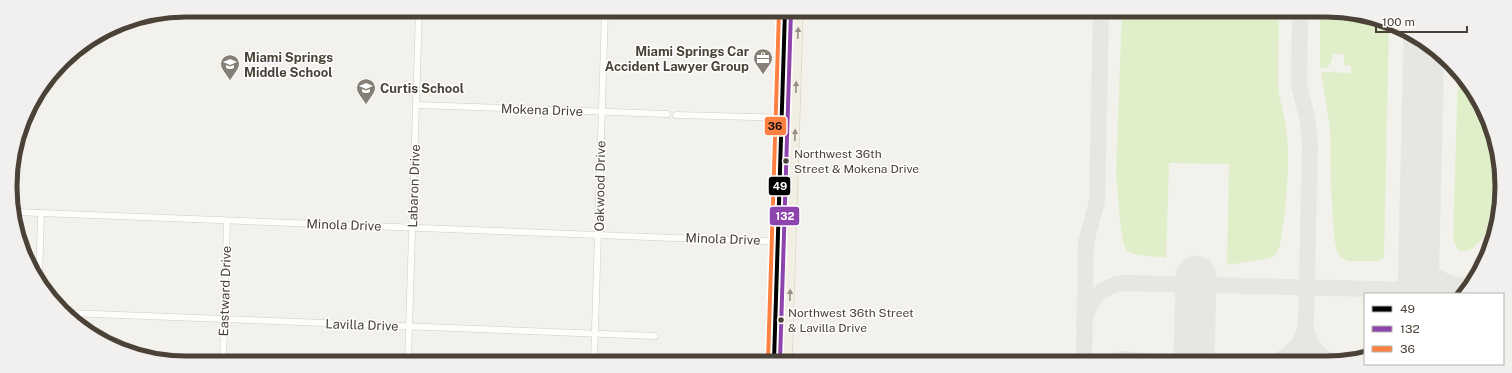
<svg xmlns="http://www.w3.org/2000/svg" width="1512" height="373" viewBox="0 0 1512 373" font-family="'Public Sans',sans-serif">
  <style>
    .green { fill: #e0efc9 }
    .lines { fill: none; stroke-linecap: round; stroke-linejoin: round }
    .taxiway { stroke: #e6e6e2; stroke-width: 16 }
    .runway { stroke: #e6e6e2; stroke-width: 41 }
    .minor-casing { stroke: #ceccc6; stroke-width: 7 }
    .primary-casing { stroke: #d6cdb7; stroke-width: 11 }
    .minor { stroke: #fdfdfc; stroke-width: 6 }
    .primary { stroke: #f2eee4; stroke-width: 10 }
    .bus-1-casing { stroke: #fff; stroke-width: 7 }
    .bus-2-casing { stroke: #fff; stroke-width: 7 }
    .bus-3-casing { stroke: #fff; stroke-width: 7 }
    .bus-1 { stroke: #000; stroke-width: 4 }
    .bus-2 { stroke: #8e44ad; stroke-width: 4 }
    .bus-3 { stroke: #ff8040; stroke-width: 4 }
    .oneway { fill: #968f84 }
    .bus-dot { fill: #4a4236; stroke: #fff; stroke-width: 1.5 }
    .labels { text-anchor: middle; dominant-baseline: central; stroke-width: 3; stroke-linejoin: round; paint-order: stroke }
    .bus-label { font-size: 12px; fill: #4a4236; stroke: #fff; text-anchor: start }
    .poi-label { font-size: 13px; font-weight: bold; fill: #4a4236; stroke: #fff; text-anchor: start }
    .street-label { font-size: 13px; fill: #4a4236; stroke: #fff }
    .rim { fill: none; stroke: #4a4236; stroke-width: 5 }
    .line-badge { stroke: #fff; stroke-width: 1.5 }
    .badge-label { font-size: 11px; text-anchor: middle; font-weight: bold; fill: #fff }
    .pale-badge-label { font-size: 11px; text-anchor: middle; font-weight: bold; fill: #111 }
  </style>
  <rect width="100%" height="100%" fill="#f2f1ec"/>
  <g class="green">
    <polygon points="1122,11 1279,11 1278,82 1279,94 1286,126 1288,147 1288,171 1285,211 1280,246 1275,255 1270,258 1227,265 1229,164 1169,163 1166,258 1133,254 1127,251 1124,245 1121,231 1116,174"/>
    <path d="M 1320,12 L 1349,12 L 1389,25 L 1384,258 L 1381,258 L 1379,261 L 1348,261 L 1341,258 L 1337,252 L 1334,236 L 1331,187 L 1330,128 L 1321,72 L 1351,73 L 1351,66 L 1344,65 L 1344,54 L 1333,54 C 1331,63 1331,68 1320,68 Z"/>
    <polygon points="1458,72 1466,79 1496,141 1500,207 1495,221 1485,236 1472,249 1465,251 1460,251 1457,248 1453,240"/>
  </g>
  <g class="lines">
    <g class="taxiway">
      <polyline points="1300,11 1299,85 1308,122 1310,146 1305,362"/>
      <path d="M 1419,248 C 1425,268 1437,283 1460,285"/>
      <path d="M 1084,321 C 1089,299 1102,285 1125,283 L 1454,291 L 1466,290"/>
      <path d="M 1307,332 C 1310,345 1319,356 1332,362"/>
      <polyline points="1084,362 1086,242 1097,202 1101,11"/>
      <polyline points="1110,362 1121,359 1162,362"/>
      <path d="M 1275,362 C 1289,356 1299,347 1304,333"/>
    </g>
    <g class="runway">
      <polyline points="1418,294 1424,42"/>
      <polyline points="1194,362 1196,276"/>
    </g>
    <defs>
      <g id="minor">
        <polyline points="417,105 667,114"/>
        <polyline points="676,115 795,118"/>
        <polyline points="15,212 674,238"/>
        <polyline points="678,238 791,242"/>
        <polyline points="39,279 41,213"/>
        <polyline points="68,313 655,336"/>
        <polyline points="223,361 227,221"/>
        <polyline points="408,361 419,10"/>
        <polyline points="594,361 605,11"/>
      </g>
      <g id="primary">
        <polyline points="774,361 785,11"/>
        <polyline points="787,361 798,11"/>
      </g>
    </defs>
    <use href="#minor" class="minor-casing"/>
    <use href="#primary" class="primary-casing"/>
    <use href="#minor" class="minor"/>
    <use href="#primary" class="primary"/>
    <defs>
      <polyline id="bus-1" points="774,361 785,11"/>
      <polyline id="bus-2" points="780,361 791,11"/>
      <polyline id="bus-3" points="768,361 779,11"/>
    </defs>
    <use href="#bus-1" class="bus-1-casing"/>
    <use href="#bus-2" class="bus-2-casing"/>
    <use href="#bus-3" class="bus-3-casing"/>
    <use href="#bus-1" class="bus-1"/>
    <use href="#bus-2" class="bus-2"/>
    <use href="#bus-3" class="bus-3"/>
  </g>
  <defs><path id="oneway-solid" d="M-6-.8H1V-3.2L6.5 0L1 3.2V.8H-6Z"/></defs>
  <g class="oneway">
    <use href="#oneway-solid" transform="translate(798 33) rotate(-88)"/>
    <use href="#oneway-solid" transform="translate(796 87) rotate(-88)"/>
    <use href="#oneway-solid" transform="translate(795 135) rotate(-88)"/>
    <use href="#oneway-solid" transform="translate(790 295) rotate(-88)"/>
  </g>
  <defs>
    <symbol id="office-pin" viewBox="-11 -11 22 30"><path d="M0 17L-7.5 6A9.5 9.5 0 1 1 7.5 6Z" fill="#857f76" stroke="#fff"/><path d="M-6-3h4V-5.5h4V-3h4V5H-6ZM-1-4.5V-3h2v-1.5ZM-6 0V1H6V0Z" fill="#fff"/></symbol>
    <symbol id="school-pin" viewBox="-11 -11 22 30"><path d="M0 17L-7.5 6A9.5 9.5 0 1 1 7.5 6Z" fill="#857f76" stroke="#fff"/><path d="M0-5L7-2L0 1L-7-2ZM-4 1L0 2.5L4 1V4Q0 6-4 4Z" fill="#fff"/></symbol>
  </defs>
  <g fill-rule="evenodd">
    <use href="#office-pin" x="752" y="47" width="22" height="30"/>
    <use href="#school-pin" x="219" y="53" width="22" height="30"/>
    <use href="#school-pin" x="355" y="77" width="22" height="30"/>
  </g>
  <g class="bus-dot">
    <circle cx="786" cy="161" r="3.5"/>
    <circle cx="781" cy="320" r="3.5"/>
  </g>
  <g class="labels">
    <g class="bus-label">
      <text x="794" y="154">Northwest 36th<tspan x="794" dy="15">Street &amp; Mokena Drive</tspan></text>
      <text x="788" y="313">Northwest 36th Street<tspan x="788" dy="15">&amp; Lavilla Drive</tspan></text>
    </g>
    <g class="poi-label">
      <text x="749" y="51" text-anchor="end">Miami Springs Car<tspan x="749" dy="15">Accident Lawyer Group</tspan></text>
      <text x="244" y="57">Miami Springs<tspan x="244" dy="15">Middle School</tspan></text>
      <text x="380" y="88">Curtis School</text>
    </g>
    <g class="street-label">
      <text transform="translate(542 110) rotate(2)">Mokena Drive</text>
      <text transform="translate(414 186) rotate(-88)">Labaron Drive</text>
      <text transform="translate(600 186) rotate(-89)">Oakwood Drive</text>
      <text transform="translate(344 225) rotate(2)">Minola Drive</text>
      <text transform="translate(723 239) rotate(2)">Minola Drive</text>
      <text transform="translate(225 291) rotate(-88)">Eastward Drive</text>
      <text transform="translate(362 325) rotate(2)">Lavilla Drive</text>
    </g>
  </g>
  <path d="M0 0H1512V373H0ZM186 17H1326A169 169 0 0 1 1495 186V187A169 169 0 0 1 1326 356H186A169 169 0 0 1 17 187V186A169 169 0 0 1 186 17Z" fill="#f1f0ef" fill-rule="evenodd"/>
  <path class="rim" d="M186 17H1326A169 169 0 0 1 1495 186V187A169 169 0 0 1 1326 356H186A169 169 0 0 1 17 187V186A169 169 0 0 1 186 17Z"/>
  <g class="line-badge">
    <rect x="764" y="116" width="23" height="20" rx="4" fill="#ff8040"/>
    <rect x="768" y="176" width="23" height="20" rx="4" fill="#000"/>
    <rect x="769" y="206" width="31" height="20" rx="4" fill="#8e44ad"/>
  </g>
  <g class="badge-label">
    <text x="780" y="190">49</text>
    <text x="785" y="220">132</text>
  </g>
  <g class="pale-badge-label">
    <text x="775" y="130">36</text>
  </g>
  <rect x="1364" y="293" width="140" height="72" fill="#ffffff" stroke="#b7b3af"/>
  <rect x="1372" y="306" width="20" height="6" fill="#000000" stroke="#b7b3af"/>
  <text x="1400" y="313" font-size="12" fill="#4a4236">49</text>
  <rect x="1372" y="326" width="20" height="6" fill="#8e44ad" stroke="#b7b3af"/>
  <text x="1400" y="333" font-size="12" fill="#4a4236">132</text>
  <rect x="1372" y="346" width="20" height="6" fill="#ff8040" stroke="#b7b3af"/>
  <text x="1400" y="353" font-size="12" fill="#4a4236">36</text>
  <path d="M1376 26v6h91v-6" fill="none" stroke="#4a4236" stroke-width="2"/>
  <text x="1382" y="26" font-size="12" fill="#4a4236" stroke="#ffffff" stroke-width="3" paint-order="stroke">100 m</text>
</svg>
